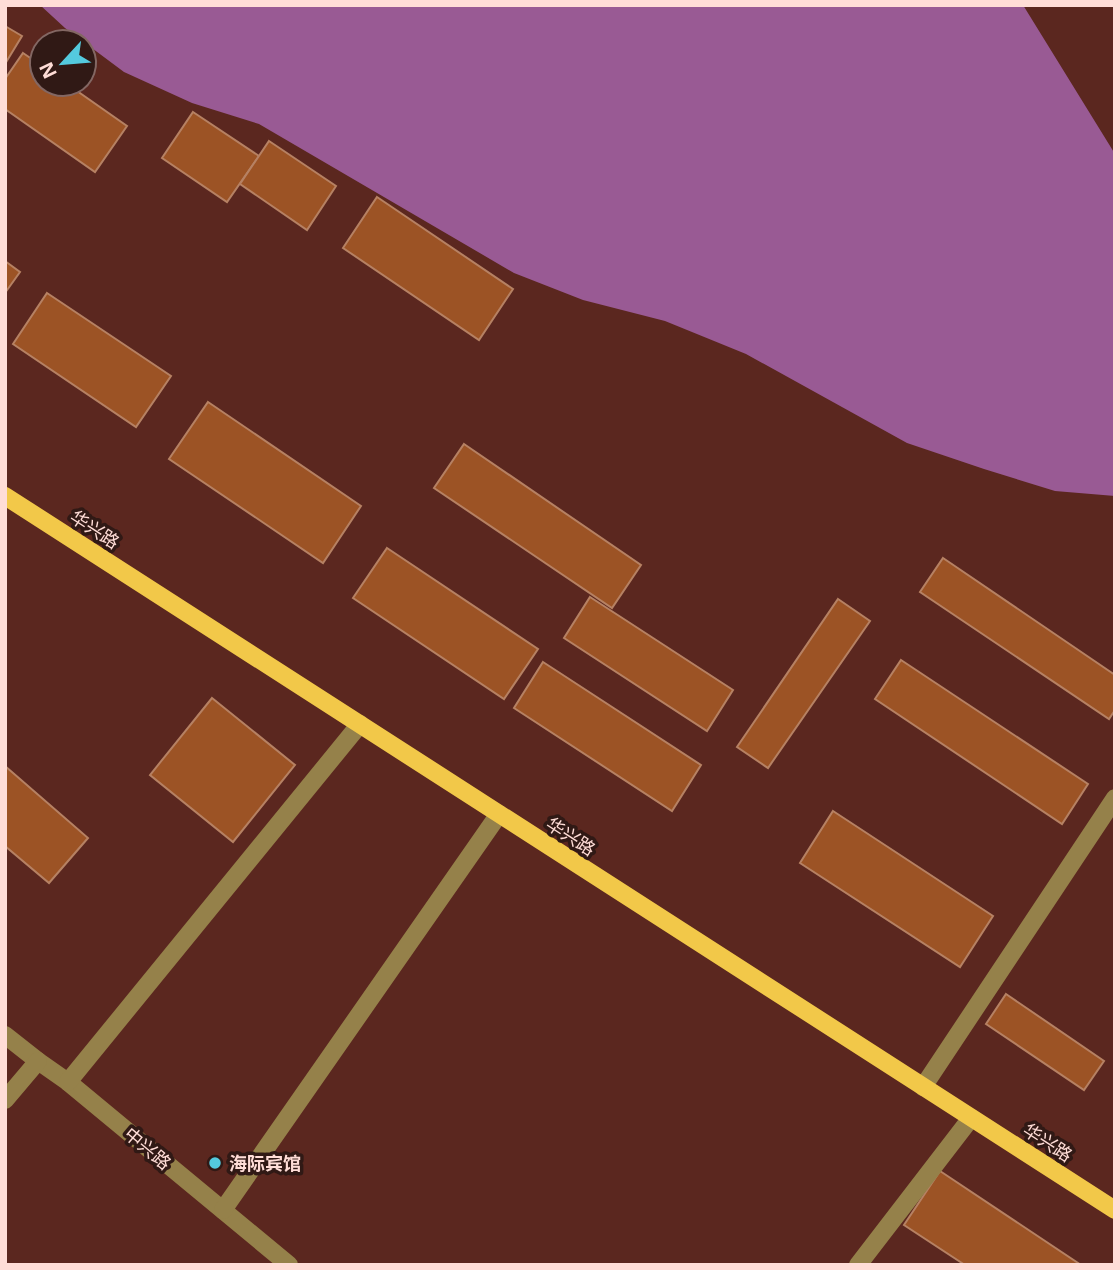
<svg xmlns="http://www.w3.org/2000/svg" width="1120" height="1270" viewBox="0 0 1120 1270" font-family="'Noto Sans','Noto Sans SC',sans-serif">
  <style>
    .forest { fill: #995a94 }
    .building { fill: #9c5325; stroke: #b68163; stroke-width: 2 }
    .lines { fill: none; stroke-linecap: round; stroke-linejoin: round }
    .minor { stroke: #95814a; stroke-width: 18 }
    .major { stroke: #f2c849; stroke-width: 18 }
    .poi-dot { fill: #54cade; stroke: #301915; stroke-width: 2.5 }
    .labels { text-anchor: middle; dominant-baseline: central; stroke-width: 7; stroke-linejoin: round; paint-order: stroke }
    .street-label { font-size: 18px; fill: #ffddd7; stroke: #301915 }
    .poi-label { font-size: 18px; font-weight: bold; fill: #ffddd7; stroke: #301915; text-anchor: start }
  </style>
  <rect width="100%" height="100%" fill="#5b271f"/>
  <polygon class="forest" points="40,5 1023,5 1115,154 1115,496 1055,491 984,469 907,443 746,354 665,321 583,300 514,273 259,124 192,103 124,72 65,28"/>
  <g class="building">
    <polygon points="5,26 22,36 5,64"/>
    <polygon points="23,53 42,66 42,84 67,84 127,126 95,172 5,109 5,79"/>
    <polygon points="193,112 259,156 227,202 162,158"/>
    <polygon points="269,141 336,186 307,230 240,184"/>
    <polygon points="377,197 513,289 479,340 343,248"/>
    <polygon points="5,261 20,272 5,293"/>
    <polygon points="47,293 171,376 136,427 13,344"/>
    <polygon points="208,402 361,506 323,563 169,459"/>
    <polygon points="464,444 641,565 612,608 434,488"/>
    <polygon points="387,548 538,649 504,699 353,598"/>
    <polygon points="943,558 1115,675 1115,710 1109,719 920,592"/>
    <polygon points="590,597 733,690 707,731 564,638"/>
    <polygon points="838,599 870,621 768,768 737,747"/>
    <polygon points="901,660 1088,784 1062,824 875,699"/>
    <polygon points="543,662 701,765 672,811 514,708"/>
    <polygon points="212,698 295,765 233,842 150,775"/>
    <polygon points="5,766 88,838 49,883 5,846"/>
    <polygon points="833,811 993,916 960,967 800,863"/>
    <polygon points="1006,994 1104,1061 1084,1090 986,1024"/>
    <polygon points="940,1171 1081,1265 965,1265 904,1225"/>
  </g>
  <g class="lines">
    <g class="minor">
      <polyline points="5,1035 38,1061 68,1082 289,1265"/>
      <polyline points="68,1082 360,724"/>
      <polyline points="923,1087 1115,798"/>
      <polyline points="5,1100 38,1061"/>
      <polyline points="223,1210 499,814"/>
      <polyline points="858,1265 971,1118"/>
    </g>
    <polyline class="major" points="5,496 1115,1210"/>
  </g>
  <circle class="poi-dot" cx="215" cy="1163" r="7"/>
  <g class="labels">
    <g class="street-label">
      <text transform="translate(95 529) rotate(33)">华兴路</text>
      <text transform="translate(571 836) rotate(33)">华兴路</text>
      <text transform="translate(1048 1142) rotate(33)">华兴路</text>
      <text transform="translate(148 1148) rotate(40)">中兴路</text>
    </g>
    <g class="poi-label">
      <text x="229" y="1163">海际宾馆</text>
    </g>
  </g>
  <rect width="1120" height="1270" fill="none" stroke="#ffddd7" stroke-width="14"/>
  <g transform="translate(63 63) rotate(244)"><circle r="33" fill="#301915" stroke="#836763" stroke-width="2"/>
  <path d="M0-5L12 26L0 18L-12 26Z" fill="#54cade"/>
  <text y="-10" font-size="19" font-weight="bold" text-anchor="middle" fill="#ffddd7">N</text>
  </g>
</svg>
